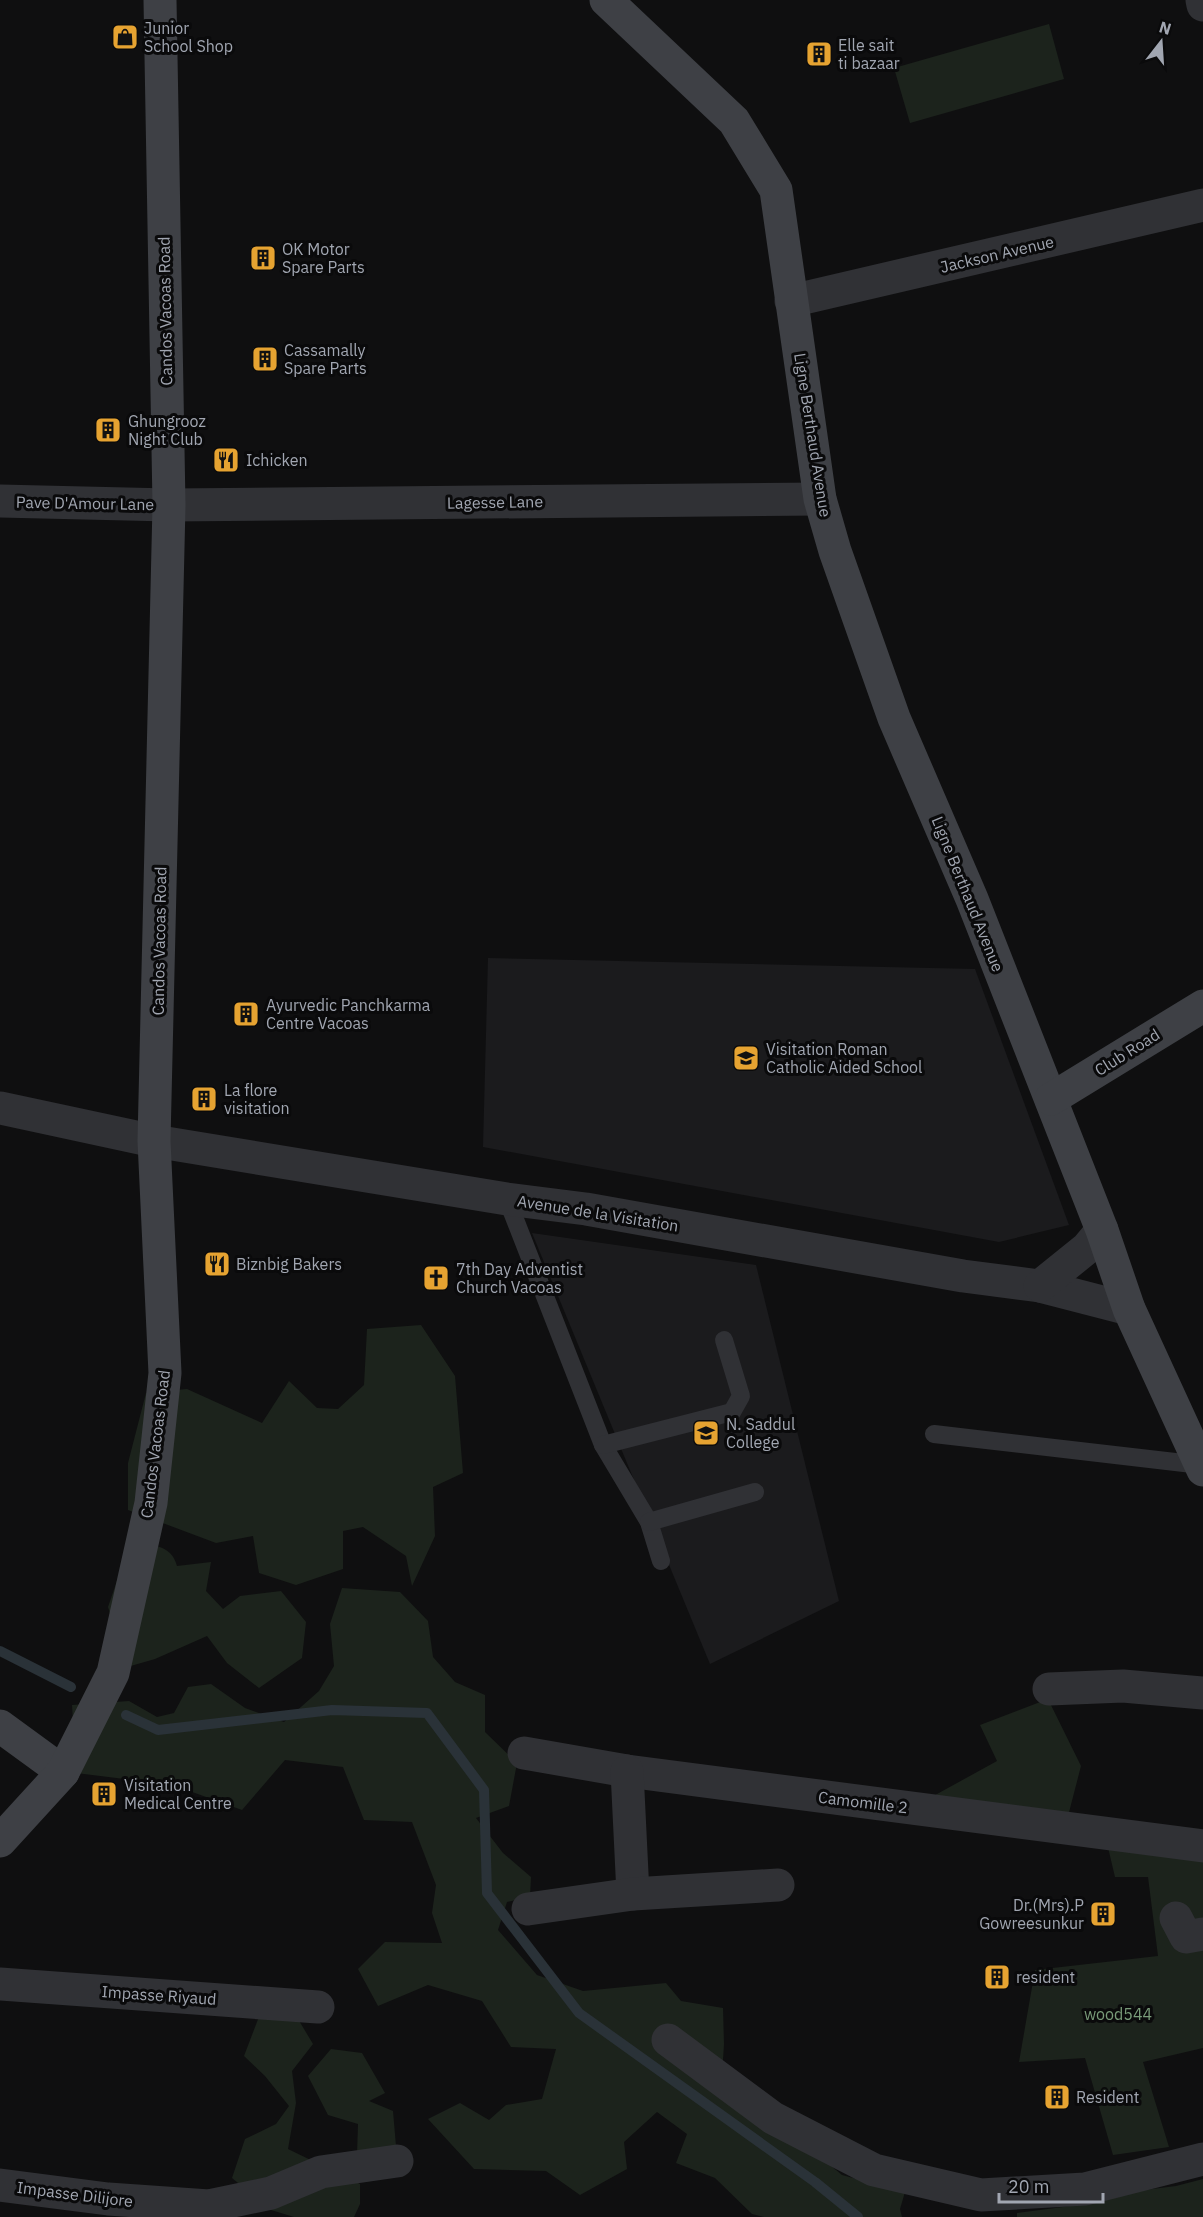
<svg xmlns="http://www.w3.org/2000/svg" width="1203" height="2217" viewBox="0 0 1203 2217" font-family="'IBM Plex Sans',sans-serif">
  <style>
    .built { fill: #1b1b1d }
    .green { fill: #1c231c }
    .lines { fill: none; stroke-linecap: round; stroke-linejoin: round }
    .stream { stroke: #2a3238; stroke-width: 10 }
    .lane { stroke: #303135; stroke-width: 18 }
    .street { stroke: #303135; stroke-width: 33 }
    .secondary { stroke: #3e4045; stroke-width: 33 }
    .labels { text-anchor: middle; dominant-baseline: central; stroke-width: 6; stroke-linejoin: round; paint-order: stroke }
    .poi-label { font-size: 16px; fill: #a1a6b1; stroke: #0a0a0b; text-anchor: start }
    .street-label { font-size: 16px; fill: #a1a6b1; stroke: #0a0a0b }
    .park-label { font-size: 16px; fill: #799b79; stroke: #0a0a0b }
  </style>
  <rect width="100%" height="100%" fill="#0f0f10"/>
  <g class="built">
    <polygon points="488,958 975,969 1069,1225 999,1242 483,1147"/>
    <polygon points="532,1233 756,1265 839,1601 710,1664"/>
  </g>
  <g class="green">
    <polygon points="1049,24 1064,79 910,123 894,68"/>
    <polygon points="421,1325 455,1376 463,1473 433,1487 435,1536 412,1586 406,1556 363,1527 343,1531 343,1569 296,1585 259,1573 253,1536 216,1543 128,1510 128,1463 146,1393 187,1389 262,1423 289,1381 317,1408 338,1409 364,1385 367,1329"/>
    <path d="M 130,1543 C 150,1545 171,1543 177,1566 L 211,1562 L 206,1591 L 223,1609 L 240,1596 L 281,1591 L 306,1622 L 302,1658 L 259,1688 L 227,1663 L 207,1636 L 155,1659 L 127,1667 L 108,1607 Z"/>
    <polygon points="342,1588 400,1592 428,1621 433,1657 455,1682 485,1695 485,1732 517,1763 509,1806 476,1818 503,1853 531,1877 530,1897 507,1902 498,1930 537,1975 583,1991 666,1983 681,2001 723,2008 724,2044 721,2091 799,2139 842,2175 905,2192 900,2209 902,2217 764,2217 752,2214 715,2178 676,2163 687,2134 657,2112 624,2142 627,2169 580,2195 546,2171 474,2169 428,2119 460,2103 489,2120 506,2105 542,2099 556,2049 511,2047 482,2001 428,1985 378,2006 358,1969 385,1942 442,1943 432,1913 436,1885 412,1822 364,1820 343,1767 285,1760 242,1810 173,1785 76,1773 72,1705 129,1701 157,1717 174,1713 188,1687 211,1684 245,1708 284,1722 319,1691 334,1666 330,1624"/>
    <polygon points="1048,1699 1081,1766 1067,1820 928,1799 997,1761 980,1725"/>
    <polygon points="1106,1839 1203,1853 1203,2048 1143,2062 1169,2147 1113,2155 1085,2058 1019,2062 1035,1970 1158,1956 1148,1877 1115,1877"/>
    <polygon points="260,2014 298,2019 313,2044 292,2071 296,2103 288,2149 360,2184 360,2204 354,2217 294,2217 271,2210 232,2178 245,2139 276,2124 289,2106 265,2076 244,2056"/>
    <polygon points="331,2049 362,2053 385,2093 369,2101 393,2111 396,2146 357,2155 358,2124 328,2115 308,2076"/>
    <polygon points="1203,2179 1203,2217 1017,2217 1017,2213 1093,2203 1128,2192 1176,2186"/>
  </g>
  <g class="lines">
    <g class="stream">
      <polyline points="0,1651 71,1687"/>
      <polyline points="126,1715 158,1730 332,1710 427,1713 484,1790 487,1893 579,2013 815,2182 858,2217"/>
    </g>
    <g class="lane">
      <polyline points="507,1199 603,1445 649,1522 661,1561"/>
      <polyline points="934,1434 1201,1465"/>
      <polyline points="603,1445 732,1412 741,1396 724,1340"/>
      <polyline points="649,1522 755,1492"/>
    </g>
    <g class="street">
      <polyline points="1202,0 1203,5"/>
      <polyline points="791,301 1203,205"/>
      <polyline points="0,501 169,505 820,499"/>
      <polyline points="0,1108 154,1141 507,1199 586,1209 963,1276 1040,1286 1129,1309"/>
      <polyline points="1040,1286 1087,1248 1102,1230"/>
      <polyline points="1049,1689 1123,1686 1203,1693"/>
      <polyline points="524,1753 627,1771 1203,1846"/>
      <polyline points="627,1771 633,1894"/>
      <polyline points="528,1909 633,1894 778,1885"/>
      <polyline points="1176,1918 1186,1937 1203,1934"/>
      <polyline points="0,1984 318,2007"/>
      <polyline points="668,2040 773,2118 874,2170 981,2195 1085,2189 1203,2159"/>
      <polyline points="0,2185 108,2199 209,2206 271,2193 321,2172 397,2161"/>
    </g>
    <g class="secondary">
      <polyline points="606,0 734,121 776,190 820,499 835,551 894,718 972,899 1102,1230 1129,1309 1203,1470"/>
      <polyline points="1051,1099 1203,1006"/>
      <polyline points="0,1726 63,1772"/>
      <polyline points="0,1841 63,1772 113,1673 151,1503 165,1373 154,1141 169,505 160,0"/>
    </g>
  </g>
  <defs>
    <symbol id="shop-square" viewBox="-11 -11 22 22"><rect x="-9" y="-9" width="18" height="18" rx="4" fill="#e6a331" stroke="#0a0a0b"/><path d="M-5-2.5h2.3a2.7 3.5 0 0 1 5.4 0H5L5.5 6h-11ZM-1.5-2.5h3a1.5 2.3 0 0 0-3 0Z" fill="#111"/></symbol>
    <symbol id="building-square" viewBox="-11 -11 22 22"><rect x="-9" y="-9" width="18" height="18" rx="4" fill="#e6a331" stroke="#0a0a0b"/><path d="M-4-6H4V6H1V3H-1V6H-4ZM-2.5-4.3h1.7v1.8h-1.7ZM.8-4.3h1.7v1.8H.8ZM-2.5-1h1.7V.8h-1.7ZM.8-1h1.7V.8H.8Z" fill="#111"/></symbol>
    <symbol id="restaurant-square" viewBox="-11 -11 22 22"><rect x="-9" y="-9" width="18" height="18" rx="4" fill="#e6a331" stroke="#0a0a0b"/><path d="M-5-6h1v4h1v-4h1v4h1v-4h1v5L-1.5 .5V6h-2V.5L-5-1ZM5-6V6H3V1.5H1.5Q1.5-4 5-6Z" fill="#111"/></symbol>
    <symbol id="school-square" viewBox="-11 -11 22 22"><rect x="-9" y="-9" width="18" height="18" rx="4" fill="#e6a331" stroke="#0a0a0b"/><path d="M0-5L7-2L0 1L-7-2ZM-4 1L0 2.5L4 1V4Q0 6-4 4Z" fill="#111"/></symbol>
    <symbol id="church-square" viewBox="-11 -11 22 22"><rect x="-9" y="-9" width="18" height="18" rx="4" fill="#e6a331" stroke="#0a0a0b"/><path d="M-1.2-6h2.4v3.5h3.3v2.4h-3.3V6h-2.4V-.1h-3.3v-2.4h3.3Z" fill="#111"/></symbol>
  </defs>
  <g fill-rule="evenodd">
    <use href="#shop-square" x="110" y="22" width="30" height="30"/>
    <use href="#building-square" x="804" y="39" width="30" height="30"/>
    <use href="#building-square" x="248" y="243" width="30" height="30"/>
    <use href="#building-square" x="250" y="344" width="30" height="30"/>
    <use href="#building-square" x="93" y="415" width="30" height="30"/>
    <use href="#restaurant-square" x="211" y="445" width="30" height="30"/>
    <use href="#building-square" x="231" y="999" width="30" height="30"/>
    <use href="#school-square" x="731" y="1043" width="30" height="30"/>
    <use href="#building-square" x="189" y="1084" width="30" height="30"/>
    <use href="#restaurant-square" x="202" y="1249" width="30" height="30"/>
    <use href="#church-square" x="421" y="1263" width="30" height="30"/>
    <use href="#school-square" x="691" y="1418" width="30" height="30"/>
    <use href="#building-square" x="89" y="1779" width="30" height="30"/>
    <use href="#building-square" x="1088" y="1899" width="30" height="30"/>
    <use href="#building-square" x="982" y="1962" width="30" height="30"/>
    <use href="#building-square" x="1042" y="2082" width="30" height="30"/>
  </g>
  <g class="labels">
    <g class="poi-label">
      <text x="144" y="28">Junior<tspan x="144" dy="18">School Shop</tspan></text>
      <text x="838" y="45">Elle sait<tspan x="838" dy="18">ti bazaar</tspan></text>
      <text x="282" y="249">OK Motor<tspan x="282" dy="18">Spare Parts</tspan></text>
      <text x="284" y="350">Cassamally<tspan x="284" dy="18">Spare Parts</tspan></text>
      <text x="128" y="421">Ghungrooz<tspan x="128" dy="18">Night Club</tspan></text>
      <text x="246" y="460">Ichicken</text>
      <text x="266" y="1005">Ayurvedic Panchkarma<tspan x="266" dy="18">Centre Vacoas</tspan></text>
      <text x="766" y="1049">Visitation Roman<tspan x="766" dy="18">Catholic Aided School</tspan></text>
      <text x="224" y="1090">La flore<tspan x="224" dy="18">visitation</tspan></text>
      <text x="236" y="1264">Biznbig Bakers</text>
      <text x="456" y="1269">7th Day Adventist<tspan x="456" dy="18">Church Vacoas</tspan></text>
      <text x="726" y="1424">N. Saddul<tspan x="726" dy="18">College</tspan></text>
      <text x="124" y="1785">Visitation<tspan x="124" dy="18">Medical Centre</tspan></text>
      <text x="1084" y="1905" text-anchor="end">Dr.(Mrs).P<tspan x="1084" dy="18">Gowreesunkur</tspan></text>
      <text x="1016" y="1977">resident</text>
      <text x="1076" y="2097">Resident</text>
    </g>
    <g class="street-label">
      <text transform="translate(997 254) rotate(-13)">Jackson Avenue</text>
      <text transform="translate(165 311) rotate(-91)">Candos Vacoas Road</text>
      <text transform="translate(813 435) rotate(81)">Ligne Berthaud Avenue</text>
      <text transform="translate(495 502) rotate(-1)">Lagesse Lane</text>
      <text transform="translate(85 503) rotate(1)">Pave D'Amour Lane</text>
      <text transform="translate(968 894) rotate(68)">Ligne Berthaud Avenue</text>
      <text transform="translate(159 941) rotate(-89)">Candos Vacoas Road</text>
      <text transform="translate(1127 1052) rotate(-32)">Club Road</text>
      <text transform="translate(598 1213) rotate(9)">Avenue de la Visitation</text>
      <text transform="translate(155 1444) rotate(-83)">Candos Vacoas Road</text>
      <text transform="translate(863 1802) rotate(7)">Camomille 2</text>
      <text transform="translate(159 1995) rotate(4)">Impasse Riyaud</text>
      <text transform="translate(75 2194) rotate(7)">Impasse Dilijore</text>
    </g>
    <g class="park-label">
      <text x="1118" y="2014">wood544</text>
    </g>
  </g>
  <g transform="translate(1161 42) rotate(17)" stroke="#0a0a0b" stroke-width="4.5" paint-order="stroke">
  <path d="M0-4.5L10 22L0 15L-10 22Z" fill="#a1a6b1"/>
  <text y="-9" font-size="16" font-weight="bold" text-anchor="middle" fill="#a1a6b1">N</text>
  </g>
  <path d="M999 2193v9h104v-9" fill="none" stroke="#a1a6b1" stroke-width="3"/>
  <text x="1008" y="2193" font-size="18" fill="#a1a6b1" stroke="#0a0a0b" stroke-width="4.5" paint-order="stroke">20 m</text>
</svg>
